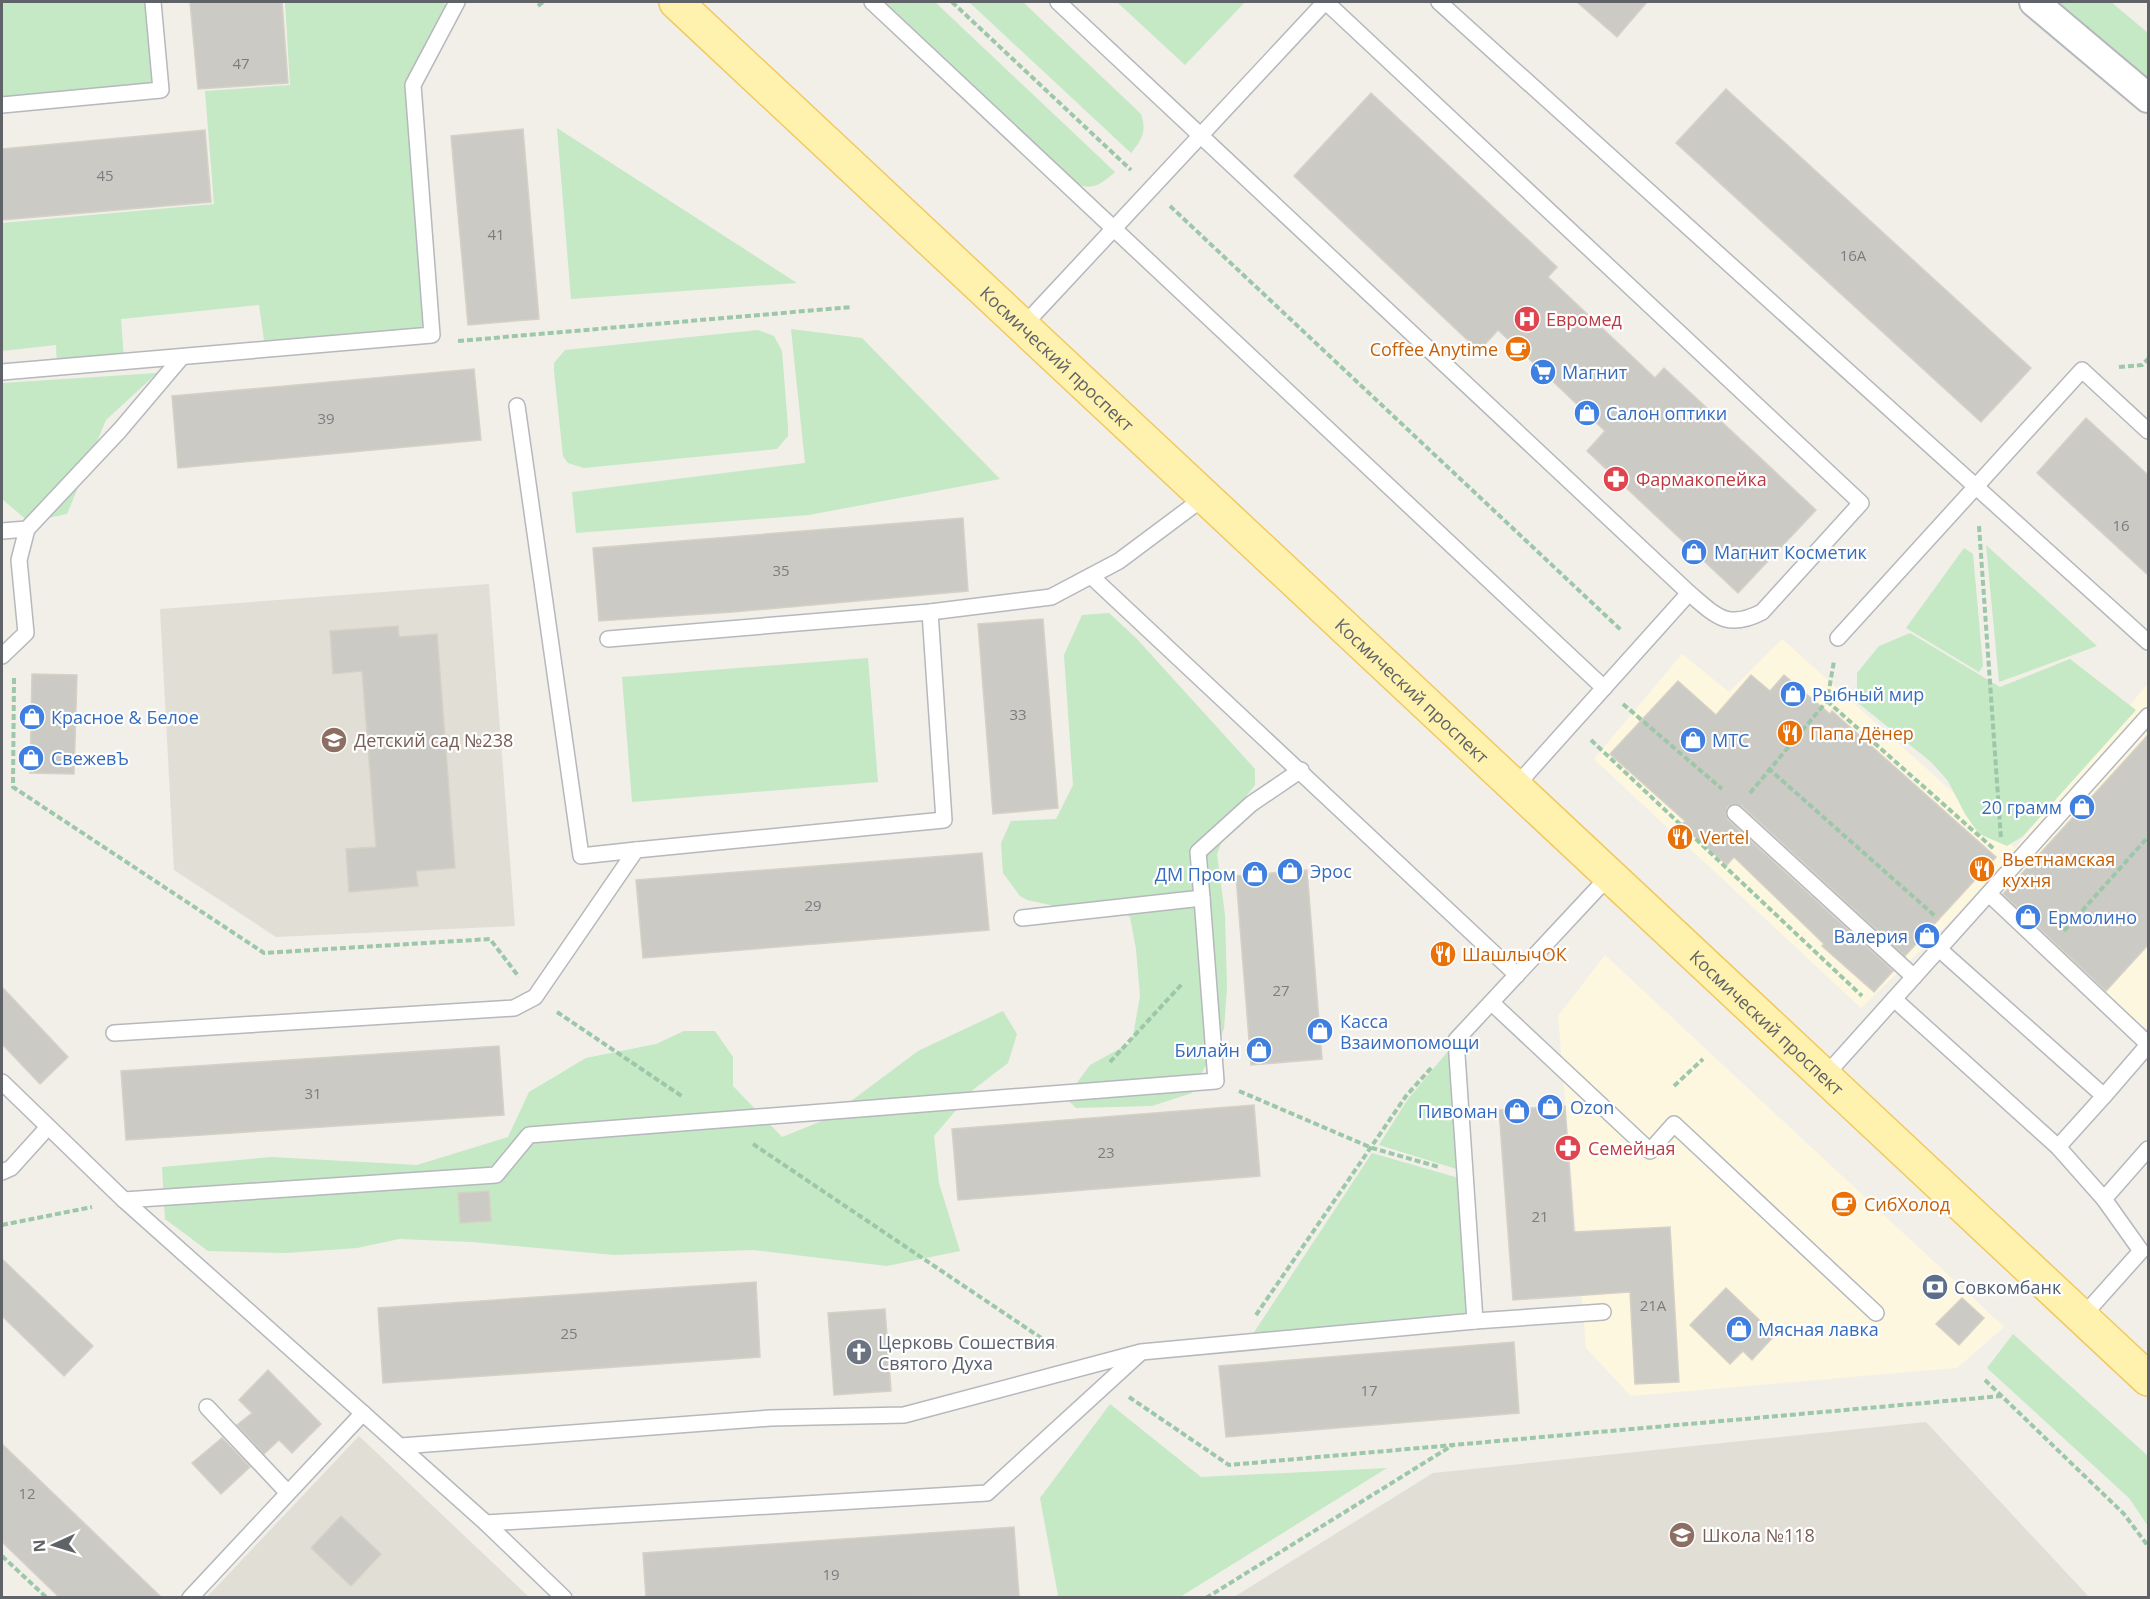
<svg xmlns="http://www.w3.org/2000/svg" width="2150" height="1599" viewBox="0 0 2150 1599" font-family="'Open Sans',sans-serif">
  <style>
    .commercial { fill: #fef7e0 }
    .education { fill: #e1ded6 }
    .green { fill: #c5e8c5 }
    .building { fill: #cccac5; stroke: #d6d1c6; stroke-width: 1.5 }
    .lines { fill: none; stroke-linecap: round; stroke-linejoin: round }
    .lane-casing { stroke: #b5b8bc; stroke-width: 18 }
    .street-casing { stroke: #b5b8bc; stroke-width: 32 }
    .primary-casing { stroke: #f2c960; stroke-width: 36 }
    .path { stroke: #9cc7a9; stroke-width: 4; stroke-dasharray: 6 3; stroke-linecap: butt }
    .lane { stroke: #fff; stroke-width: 15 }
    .street { stroke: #fff; stroke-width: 28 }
    .primary { stroke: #fff2af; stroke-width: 33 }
    .labels { text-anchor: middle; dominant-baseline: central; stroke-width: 4.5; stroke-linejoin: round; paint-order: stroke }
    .number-label { font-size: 15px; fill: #7a7d7f }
    .health-label { font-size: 18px; fill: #be3a42; stroke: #fff; text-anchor: start }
    .food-label { font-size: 18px; fill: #c56008; stroke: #fff; text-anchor: start }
    .street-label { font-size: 18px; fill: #5f6368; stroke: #fff }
    .shop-label { font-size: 18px; fill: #366cbe; stroke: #fff; text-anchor: start }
    .education-label { font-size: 18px; fill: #785e54; stroke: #fff; text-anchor: start }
    .service-label { font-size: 18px; fill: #4e5e75; stroke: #fff; text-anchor: start }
    .worship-label { font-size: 18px; fill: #5b616d; stroke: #fff; text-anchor: start }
  </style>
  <rect width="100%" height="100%" fill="#f1efe8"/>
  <g class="commercial">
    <polygon points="1782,639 2015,848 2148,683 2148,1030 1983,890 1861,1008 1594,759 1682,654 1729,692"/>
    <polygon points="1605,955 2004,1327 1957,1368 1631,1396 1586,1348 1558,1016"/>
  </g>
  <g class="education">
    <polygon points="489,584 515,926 276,937 174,870 160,609"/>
    <polygon points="1926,1422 2089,1597 1234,1597 1433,1473"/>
    <polygon points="359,1436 529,1597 206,1598"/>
  </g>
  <g class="green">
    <polygon points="2,2 149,2 158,88 2,102"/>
    <polygon points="285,2 443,2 448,7 410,81 428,333 265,347 259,305 121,319 124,359 57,366 56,345 2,351 2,223 214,204 205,91 290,85"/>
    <path d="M 881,2 L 935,2 L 1115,172 C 1102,183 1094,191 1076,184 Z"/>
    <path d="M 969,2 L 1023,2 L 1141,114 C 1147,132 1142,139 1131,153 Z"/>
    <polygon points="1117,2 1245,2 1185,65"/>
    <polygon points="2043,2 2111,2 2148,33 2148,92"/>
    <polygon points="557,128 797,283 571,299"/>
    <polygon points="791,329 862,338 1000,479 809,515 576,533 572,492 805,463"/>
    <polygon points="758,330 774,336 782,351 788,427 788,436 777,449 584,468 568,463 563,456 554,371 554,363 565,350"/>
    <polygon points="157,373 106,420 67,514 29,522 2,499 2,383"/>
    <polygon points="1986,545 2097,646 1999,682"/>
    <polygon points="1964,548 1973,554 1983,666 1979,672 1906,628"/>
    <polygon points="1109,613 1136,638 1255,769 1255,785 1232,814 1217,854 1225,915 1227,988 1224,1029 1192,1093 1152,1106 1076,1108 1066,1098 1090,1065 1132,1042 1140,996 1136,949 1130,917 1104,903 1064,908 1027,900 1020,896 1003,873 1001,843 1011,821 1056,819 1073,785 1064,655 1082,615"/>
    <polygon points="1910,633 2000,687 2070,659 2136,710 2023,836 2007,846 1979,834 1965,814 1948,781 1931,762 1857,702 1857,673 1879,646"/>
    <polygon points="868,658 878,782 632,802 622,677"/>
    <polygon points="1003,1011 1017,1034 1008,1063 974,1089 934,1136 939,1183 960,1251 887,1266 753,1250 614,1255 472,1242 399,1239 357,1248 286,1253 208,1251 165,1219 162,1167 271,1157 417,1165 508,1137 529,1092 586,1058 656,1044 684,1031 715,1031 733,1057 733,1086 782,1137 827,1119 918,1051"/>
    <polygon points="1455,1043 1463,1171 1379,1145 1408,1099"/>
    <polygon points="1372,1153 1462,1179 1467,1314 1251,1337"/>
    <polygon points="2013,1334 2148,1456 2148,1526 2129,1498 1987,1368"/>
    <polygon points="1110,1404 1201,1477 1387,1468 1180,1597 1054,1597 1058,1595 1040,1498"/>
  </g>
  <g class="building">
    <polygon points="190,2 282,2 288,83 198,89"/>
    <polygon points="1577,2 1647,2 1617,37"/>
    <polygon points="1726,89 2031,368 1981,422 1676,143"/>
    <polygon points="1371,93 1557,267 1548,277 1655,378 1664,368 1816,510 1738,593 1587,451 1605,431 1543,372 1498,330 1479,351 1294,176"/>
    <polygon points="523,129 539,319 468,325 451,136"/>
    <polygon points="205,130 211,202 2,220 2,149"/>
    <polygon points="474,369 481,440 178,468 172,396"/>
    <polygon points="2086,418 2148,475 2148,575 2037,473"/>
    <polygon points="963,518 968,591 733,612 599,621 593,548"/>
    <polygon points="1043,619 1058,808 993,814 978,624"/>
    <polygon points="398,626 399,637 437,634 455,868 416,871 418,886 349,892 346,849 376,847 362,671 333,674 330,631"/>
    <polygon points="32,674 77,675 74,774 30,773"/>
    <polygon points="1751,675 1770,691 1784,675 1830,714 1832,711 1996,857 1905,956 1742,806 1733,804 1727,807 1726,815 1728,820 1893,971 1874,992 1822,946 1824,944 1734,857 1727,865 1681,825 1685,821 1610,754 1678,681 1716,715"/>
    <polygon points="2148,735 2148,945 2106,991 2003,894"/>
    <polygon points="982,853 989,930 643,958 636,880"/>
    <polygon points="1307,870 1322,1059 1251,1065 1236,876"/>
    <polygon points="2,987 68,1057 40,1084 2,1044"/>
    <polygon points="499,1046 504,1115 126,1140 121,1071"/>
    <polygon points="1254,1105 1260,1176 958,1200 952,1129"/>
    <polygon points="1565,1106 1574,1232 1670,1227 1679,1382 1635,1384 1630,1292 1513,1300 1499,1110"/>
    <polygon points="489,1191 491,1221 460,1223 458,1193"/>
    <polygon points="2,1259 93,1346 64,1376 2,1316"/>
    <polygon points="756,1282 760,1357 383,1383 378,1308"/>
    <polygon points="1726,1288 1775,1335 1752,1360 1743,1351 1730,1364 1690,1325"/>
    <polygon points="1962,1298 1984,1318 1959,1345 1936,1324"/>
    <polygon points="885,1309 891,1391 834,1395 828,1313"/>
    <polygon points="1514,1342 1519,1413 1226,1437 1219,1366"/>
    <polygon points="268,1370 321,1424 292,1453 279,1440 264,1454 237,1425 252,1413 239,1400"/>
    <polygon points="222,1438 250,1467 221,1494 192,1463"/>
    <polygon points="2,1444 162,1598 60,1598 2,1542"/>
    <polygon points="341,1516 381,1554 351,1586 311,1548"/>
    <polygon points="1014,1527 1019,1596 646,1598 643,1553"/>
  </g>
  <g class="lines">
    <defs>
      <g id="lane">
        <polyline points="872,2 1604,688"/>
        <polyline points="1058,2 1689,593"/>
        <path d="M 1326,2 L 1861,503 L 1762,612 C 1727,630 1716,616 1689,593 L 1515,787"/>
        <polyline points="1439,2 2148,642"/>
        <polyline points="2,105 161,90 153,2"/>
        <polyline points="1023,326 1325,2"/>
        <polyline points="2,372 432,335 413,85 457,2"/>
        <polyline points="517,406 581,856 636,850"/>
        <polyline points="2,531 27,529"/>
        <polyline points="1091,576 1517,975"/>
        <polyline points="1838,638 2082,370 2148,431"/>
        <polyline points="608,639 930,612 1051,597 1119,561 1206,496"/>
        <polyline points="2,656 26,633 19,560 27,529 120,430 181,358"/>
        <polyline points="1735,813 1914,977"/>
        <polyline points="1989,894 2148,1044"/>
        <polyline points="1022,918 1202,898 1198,852 1251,804 1301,770"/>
        <polyline points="1894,999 2058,1147 2104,1096 1939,949"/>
        <polyline points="1492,1003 1650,1151 1674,1124 1876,1313"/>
        <polyline points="114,1033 514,1008 535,997 636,850 944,820 930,612"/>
        <polyline points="1824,1077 2148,716"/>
        <polyline points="2,1082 124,1200 486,1523 564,1598"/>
        <polyline points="2104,1096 2148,1045"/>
        <polyline points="2058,1147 2104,1199 2141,1251 2082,1317"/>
        <polyline points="2,1172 11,1168 48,1127"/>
        <polyline points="2104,1199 2148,1149"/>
        <polyline points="124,1200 496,1175 529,1135 1216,1081 1202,898"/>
        <polyline points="1475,1321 1456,1040 1610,875"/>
        <polyline points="207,1407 288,1493"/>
        <polyline points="401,1446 770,1418 904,1415 1141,1352 1475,1321 1603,1312"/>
        <polyline points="486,1523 987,1493 1139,1354"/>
        <polyline points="190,1598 363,1413"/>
      </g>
      <polyline id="street" points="2034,2 2148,98"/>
      <g id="primary">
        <path id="s1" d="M 676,2 L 2148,1379"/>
      </g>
    </defs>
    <use href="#lane" class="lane-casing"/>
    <use href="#street" class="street-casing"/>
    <use href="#primary" class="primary-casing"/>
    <g class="path">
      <polyline points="952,2 1131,170"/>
      <polyline points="538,6 543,2"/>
      <polyline points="1170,206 1621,630"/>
      <polyline points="458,341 852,307"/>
      <polyline points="2119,367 2142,365 2148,359"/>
      <polyline points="1979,526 2001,839"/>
      <polyline points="14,678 13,787 264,953 490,939 519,977"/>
      <polyline points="1827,701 1995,850"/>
      <polyline points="1623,704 1722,789"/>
      <polyline points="1591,740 1862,996"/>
      <polyline points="1768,768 1935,916"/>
      <polyline points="1750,793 1827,701 1834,661"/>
      <polyline points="2064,931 2148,837"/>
      <polyline points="557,1012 683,1097"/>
      <polyline points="1110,1062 1182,984"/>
      <polyline points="1674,1086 1703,1059"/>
      <polyline points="1239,1091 1372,1148 1439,1167"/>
      <polyline points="753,1144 1056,1348"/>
      <polyline points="2,1225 92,1207"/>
      <polyline points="1256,1315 1406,1096 1432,1067"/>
      <polyline points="1985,1380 2124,1514 2148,1546"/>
      <polyline points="1129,1397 1229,1465 2002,1396"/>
      <polyline points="2,1556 47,1598"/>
      <polyline points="1206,1598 1453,1445"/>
    </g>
    <use href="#lane" class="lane"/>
    <use href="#street" class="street"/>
    <use href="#primary" class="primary"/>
  </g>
  <defs>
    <symbol id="hospital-disc" viewBox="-11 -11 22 22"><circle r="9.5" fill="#e0444e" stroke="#fff"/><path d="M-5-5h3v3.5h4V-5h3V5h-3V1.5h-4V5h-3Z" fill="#fff"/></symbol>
    <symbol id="cafe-disc" viewBox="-11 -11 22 22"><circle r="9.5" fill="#e8710a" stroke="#fff"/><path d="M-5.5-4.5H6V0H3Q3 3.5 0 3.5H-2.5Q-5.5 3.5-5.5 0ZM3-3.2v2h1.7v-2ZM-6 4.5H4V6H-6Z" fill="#fff"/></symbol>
    <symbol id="supermarket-disc" viewBox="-11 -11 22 22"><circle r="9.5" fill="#3f7fe0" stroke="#fff"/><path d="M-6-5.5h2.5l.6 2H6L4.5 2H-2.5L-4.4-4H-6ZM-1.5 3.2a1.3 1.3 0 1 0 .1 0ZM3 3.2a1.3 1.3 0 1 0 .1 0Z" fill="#fff"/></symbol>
    <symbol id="shop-disc" viewBox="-11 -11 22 22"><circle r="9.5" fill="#3f7fe0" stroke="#fff"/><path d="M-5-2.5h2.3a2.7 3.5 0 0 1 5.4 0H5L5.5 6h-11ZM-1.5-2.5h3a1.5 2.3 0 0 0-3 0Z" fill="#fff"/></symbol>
    <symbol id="pharmacy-disc" viewBox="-11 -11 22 22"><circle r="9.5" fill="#e0444e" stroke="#fff"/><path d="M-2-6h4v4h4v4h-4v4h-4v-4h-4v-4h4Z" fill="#fff"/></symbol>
    <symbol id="restaurant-disc" viewBox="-11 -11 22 22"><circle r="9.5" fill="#e8710a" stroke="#fff"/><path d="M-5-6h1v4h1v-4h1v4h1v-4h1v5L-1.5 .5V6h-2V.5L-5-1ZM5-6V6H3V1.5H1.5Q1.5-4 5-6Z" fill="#fff"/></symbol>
    <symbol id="school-disc" viewBox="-11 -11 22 22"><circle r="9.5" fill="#8d6e63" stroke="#fff"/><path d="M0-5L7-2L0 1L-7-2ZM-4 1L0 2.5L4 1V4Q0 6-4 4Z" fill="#fff"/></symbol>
    <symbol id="bank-disc" viewBox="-11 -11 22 22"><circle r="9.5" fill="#5c6f8a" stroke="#fff"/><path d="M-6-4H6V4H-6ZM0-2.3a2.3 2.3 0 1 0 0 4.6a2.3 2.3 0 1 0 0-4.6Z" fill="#fff"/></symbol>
    <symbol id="church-disc" viewBox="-11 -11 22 22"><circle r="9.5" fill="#6b7280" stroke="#fff"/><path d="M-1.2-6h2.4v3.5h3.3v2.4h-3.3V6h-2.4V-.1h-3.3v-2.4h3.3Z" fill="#fff"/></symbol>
  </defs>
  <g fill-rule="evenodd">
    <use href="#hospital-disc" x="1512" y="304" width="30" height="30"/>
    <use href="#cafe-disc" x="1503" y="334" width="30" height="30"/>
    <use href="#supermarket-disc" x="1528" y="357" width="30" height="30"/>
    <use href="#shop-disc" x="1572" y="398" width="30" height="30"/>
    <use href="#pharmacy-disc" x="1601" y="464" width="30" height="30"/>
    <use href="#shop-disc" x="1679" y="537" width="30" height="30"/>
    <use href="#shop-disc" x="1778" y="679" width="30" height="30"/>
    <use href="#shop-disc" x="17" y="702" width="30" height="30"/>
    <use href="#restaurant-disc" x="1775" y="718" width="30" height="30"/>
    <use href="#school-disc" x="319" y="725" width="30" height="30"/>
    <use href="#shop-disc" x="1678" y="725" width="30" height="30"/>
    <use href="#shop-disc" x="16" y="743" width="30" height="30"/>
    <use href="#shop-disc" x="2067" y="792" width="30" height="30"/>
    <use href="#restaurant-disc" x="1665" y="822" width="30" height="30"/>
    <use href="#restaurant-disc" x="1967" y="854" width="30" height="30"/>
    <use href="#shop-disc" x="1275" y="856" width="30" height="30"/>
    <use href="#shop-disc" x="1240" y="859" width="30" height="30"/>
    <use href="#shop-disc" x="2013" y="902" width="30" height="30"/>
    <use href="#shop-disc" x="1912" y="921" width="30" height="30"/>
    <use href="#restaurant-disc" x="1428" y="939" width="30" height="30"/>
    <use href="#shop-disc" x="1305" y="1016" width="30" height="30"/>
    <use href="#shop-disc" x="1244" y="1035" width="30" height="30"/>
    <use href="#shop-disc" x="1535" y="1092" width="30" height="30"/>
    <use href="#shop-disc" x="1502" y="1096" width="30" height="30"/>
    <use href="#pharmacy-disc" x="1553" y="1133" width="30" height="30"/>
    <use href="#cafe-disc" x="1829" y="1189" width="30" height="30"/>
    <use href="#bank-disc" x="1920" y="1272" width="30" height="30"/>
    <use href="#shop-disc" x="1724" y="1314" width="30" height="30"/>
    <use href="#church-disc" x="844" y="1337" width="30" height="30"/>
    <use href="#school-disc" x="1667" y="1520" width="30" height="30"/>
  </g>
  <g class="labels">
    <g class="number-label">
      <text x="241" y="63">47</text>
      <text x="105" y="175">45</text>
      <text x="496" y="234">41</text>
      <text x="1853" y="255">16А</text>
      <text x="326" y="418">39</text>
      <text x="2121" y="525">16</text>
      <text x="781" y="570">35</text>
      <text x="1018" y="714">33</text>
      <text x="813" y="905">29</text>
      <text x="1281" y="990">27</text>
      <text x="313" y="1093">31</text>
      <text x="1106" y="1152">23</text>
      <text x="1540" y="1216">21</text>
      <text x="1653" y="1305">21А</text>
      <text x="569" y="1333">25</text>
      <text x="1369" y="1390">17</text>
      <text x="27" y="1493">12</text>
      <text x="831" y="1574">19</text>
    </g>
    <g class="health-label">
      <text x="1546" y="319">Евромед</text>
      <text x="1636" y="479">Фармакопейка</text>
      <text x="1588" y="1148">Семейная</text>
    </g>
    <g class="food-label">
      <text x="1498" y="349" text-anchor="end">Coffee Anytime</text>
      <text x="1810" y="733">Папа Дёнер</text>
      <text x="1700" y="837">Vertel</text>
      <text x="2002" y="859">Вьетнамская<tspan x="2002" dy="21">кухня</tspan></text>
      <text x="1462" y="954">ШашлычОК</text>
      <text x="1864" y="1204">СибХолод</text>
    </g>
    <g class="street-label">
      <text stroke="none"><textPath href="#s1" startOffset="522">Космический проспект</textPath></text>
      <text stroke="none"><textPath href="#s1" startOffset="1008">Космический проспект</textPath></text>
      <text stroke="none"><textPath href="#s1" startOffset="1494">Космический проспект</textPath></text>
    </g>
    <g class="shop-label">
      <text x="1562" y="372">Магнит</text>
      <text x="1606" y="413">Салон оптики</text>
      <text x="1714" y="552">Магнит Косметик</text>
      <text x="1812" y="694">Рыбный мир</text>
      <text x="51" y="717">Красное &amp; Белое</text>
      <text x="1712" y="740">МТС</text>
      <text x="51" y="758">СвежевЪ</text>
      <text x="2062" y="807" text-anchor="end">20 грамм</text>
      <text x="1310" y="871">Эрос</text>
      <text x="1236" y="874" text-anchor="end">ДМ Пром</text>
      <text x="2048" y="917">Ермолино</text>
      <text x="1908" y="936" text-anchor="end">Валерия</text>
      <text x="1340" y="1021">Касса<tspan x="1340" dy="21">Взаимопомощи</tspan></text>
      <text x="1240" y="1050" text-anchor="end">Билайн</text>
      <text x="1570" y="1107">Ozon</text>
      <text x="1498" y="1111" text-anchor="end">Пивоман</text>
      <text x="1758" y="1329">Мясная лавка</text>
    </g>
    <g class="education-label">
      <text x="354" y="740">Детский сад №238</text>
      <text x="1702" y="1535">Школа №118</text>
    </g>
    <g class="service-label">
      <text x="1954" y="1287">Совкомбанк</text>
    </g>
    <g class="worship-label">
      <text x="878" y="1342">Церковь Сошествия<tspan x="878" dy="21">Святого Духа</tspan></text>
    </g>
  </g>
  <rect width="2150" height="1599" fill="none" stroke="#5f6368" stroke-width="6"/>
  <g transform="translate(54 1545) rotate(266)" stroke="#ffffff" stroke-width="4.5" paint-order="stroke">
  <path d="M0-4.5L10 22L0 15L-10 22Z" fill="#5f6368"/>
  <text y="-9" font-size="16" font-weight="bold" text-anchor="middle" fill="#5f6368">N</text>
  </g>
</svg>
